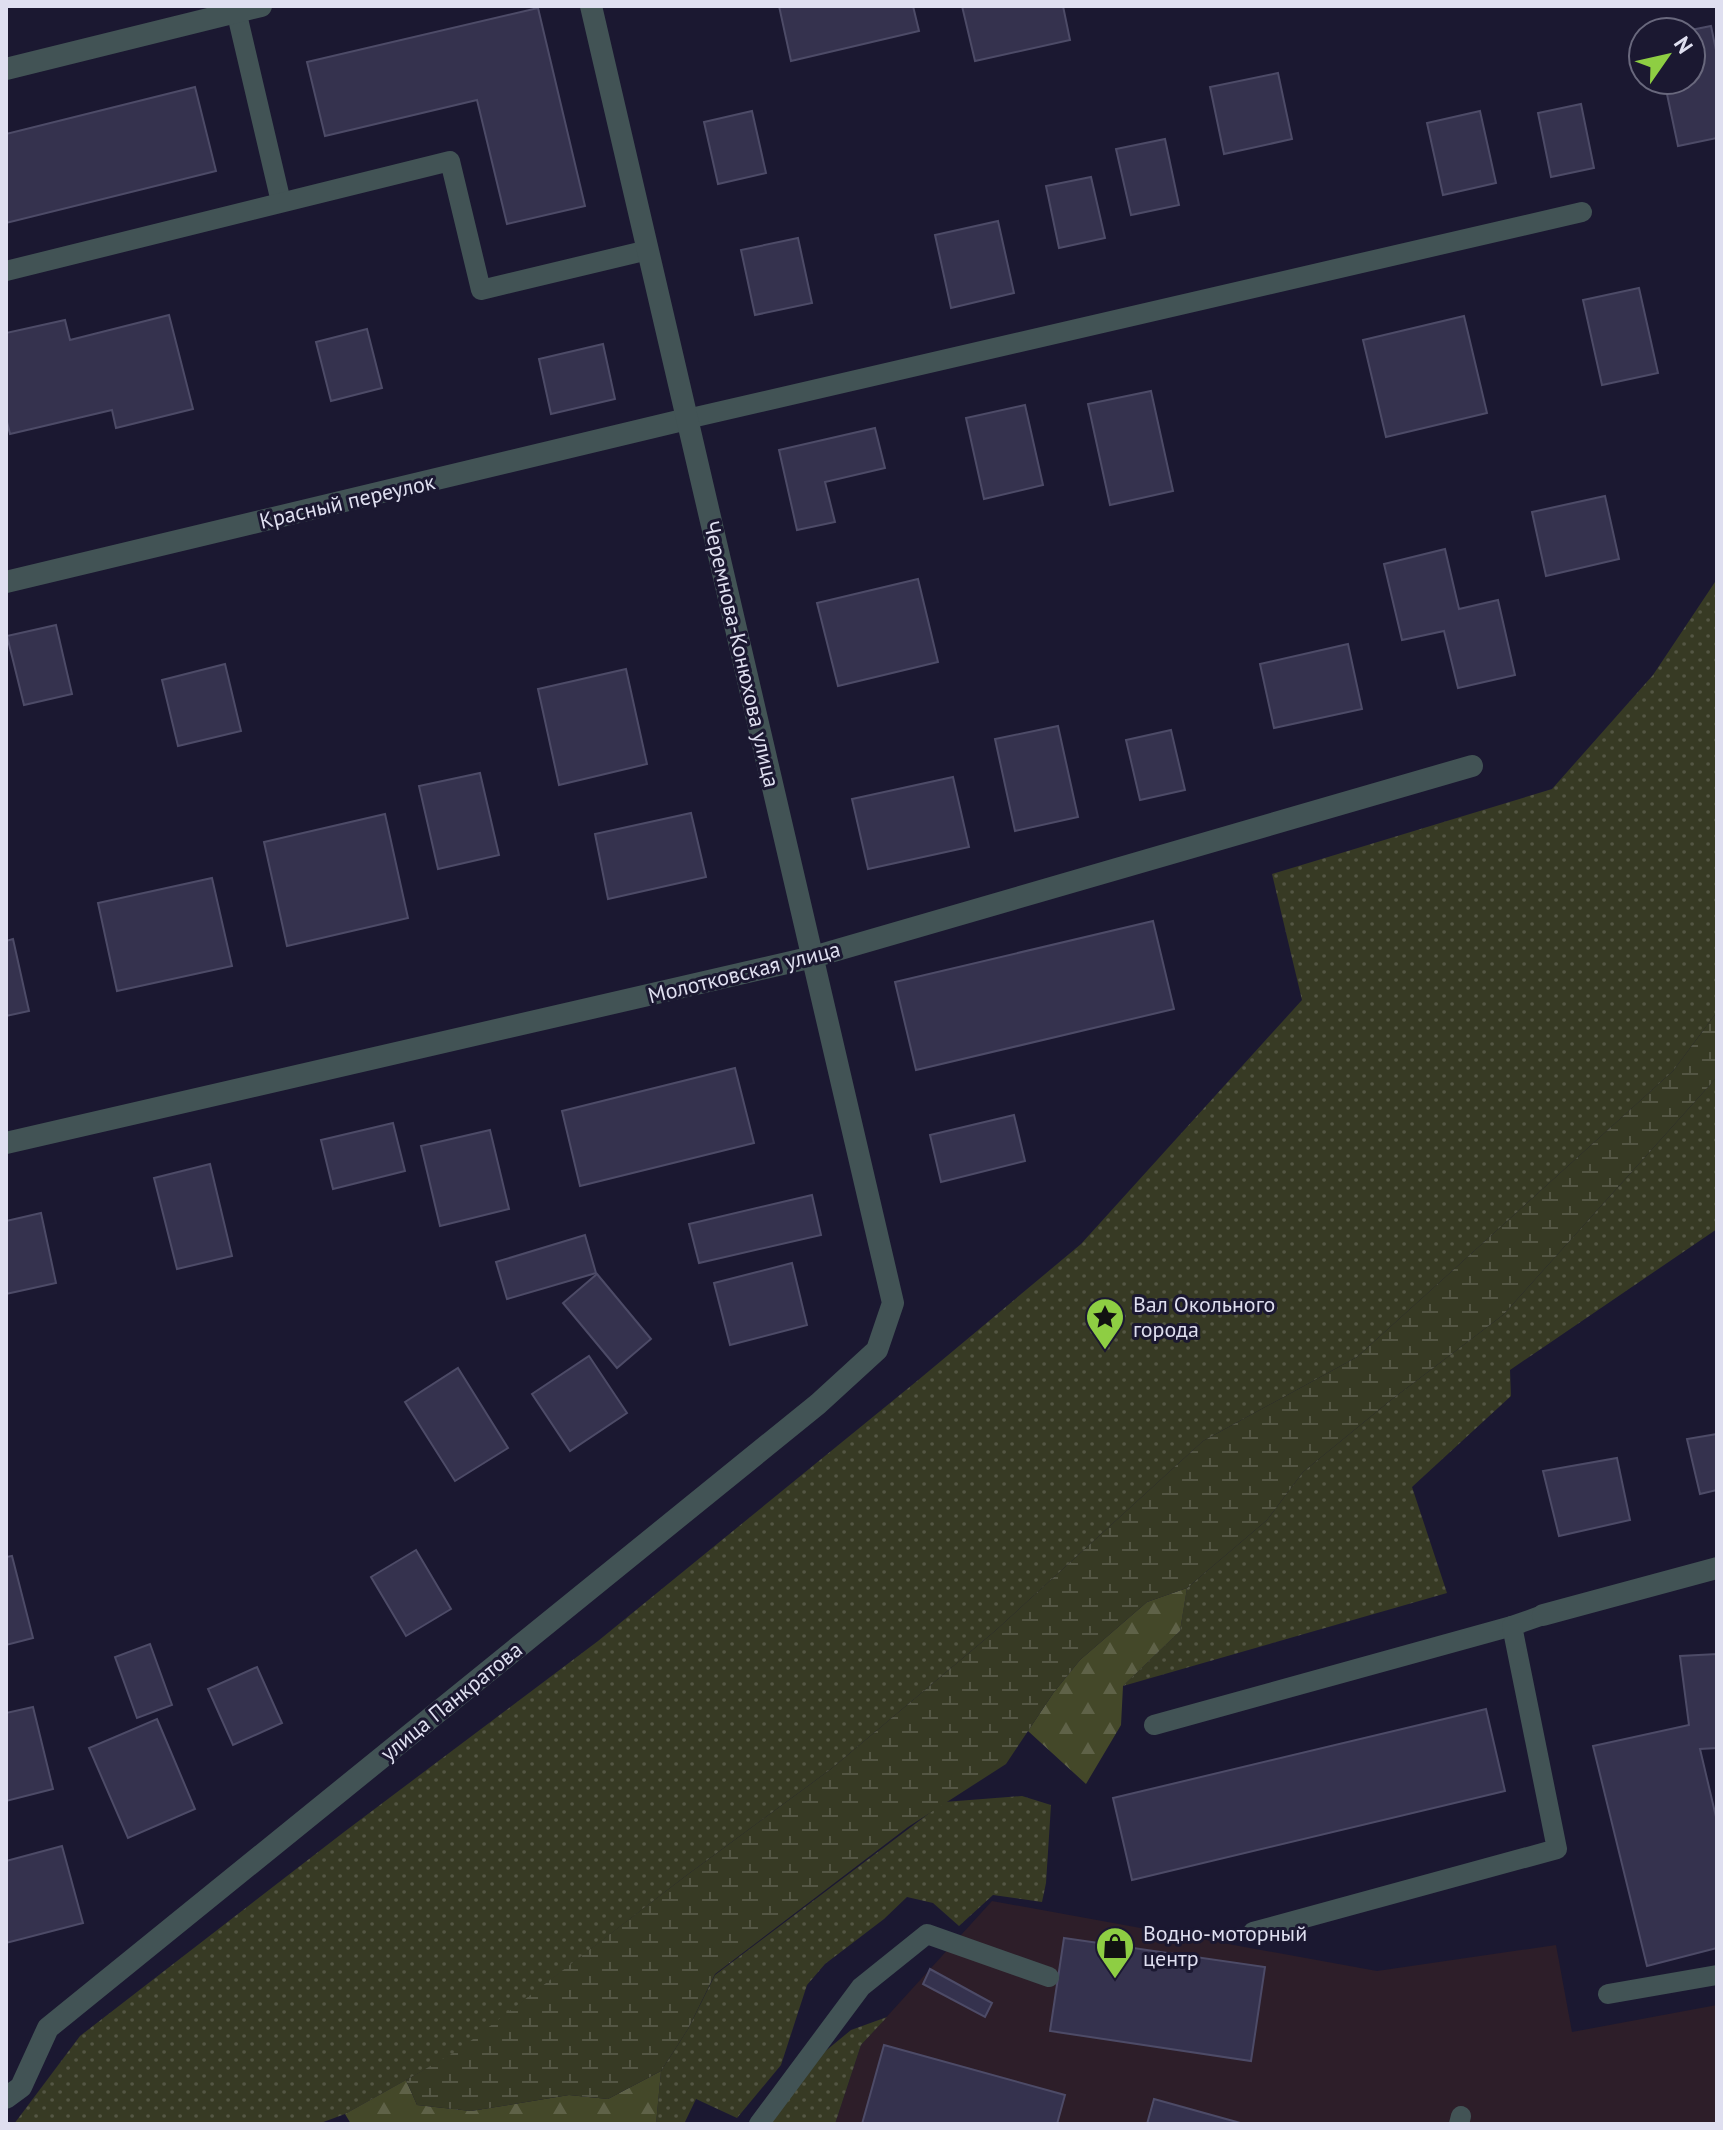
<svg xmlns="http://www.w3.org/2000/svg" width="1723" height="2130" viewBox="0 0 1723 2130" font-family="'PT Sans',sans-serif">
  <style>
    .commercial { fill: #2d1e29 }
    .green { fill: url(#green-dots) }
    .forest { fill: url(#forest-firs) }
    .wetland { fill: url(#wetland-marsh) }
    .building { fill: #35324e; stroke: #4d4b67; stroke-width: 2 }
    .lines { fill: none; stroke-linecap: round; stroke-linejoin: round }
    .service { stroke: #425355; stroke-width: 20 }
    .minor { stroke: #425355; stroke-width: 22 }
    .labels { text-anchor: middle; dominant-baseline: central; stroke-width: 6; stroke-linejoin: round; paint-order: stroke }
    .street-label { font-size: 22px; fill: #dfdff0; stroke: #1b1831 }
    .poi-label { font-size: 22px; fill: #dfdff0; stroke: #1b1831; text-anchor: start }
  </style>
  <defs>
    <pattern id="green-dots" width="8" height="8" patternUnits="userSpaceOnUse" patternTransform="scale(2)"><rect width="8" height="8" fill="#373a24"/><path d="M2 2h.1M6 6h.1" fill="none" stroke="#545644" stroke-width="1.8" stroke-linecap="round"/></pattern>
    <pattern id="forest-firs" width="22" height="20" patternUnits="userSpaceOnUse" patternTransform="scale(2)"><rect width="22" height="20" fill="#444829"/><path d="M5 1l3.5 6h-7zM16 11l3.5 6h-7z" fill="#5f6248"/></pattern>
    <pattern id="wetland-marsh" width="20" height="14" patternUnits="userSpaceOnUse" patternTransform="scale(2)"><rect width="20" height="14" fill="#373a24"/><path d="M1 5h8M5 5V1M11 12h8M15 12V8" fill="none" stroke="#545644"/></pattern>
  </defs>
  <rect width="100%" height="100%" fill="#1b1831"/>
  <polygon class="commercial" points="992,1901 1377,1971 1556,1945 1572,2032 1717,2005 1717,2124 835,2124 861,2045"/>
  <g class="green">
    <polygon points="1717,579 1717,1012 1673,1071 1357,1357 1203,1441 995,1631 831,1769 683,1878 460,2050 345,2114 318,2124 14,2124 80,2036 344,1832 598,1641 917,1381 1081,1244 1302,1000 1272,874 1552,789 1653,675"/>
    <polygon points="1717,1077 1717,1229 1510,1370 1511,1396 1412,1487 1447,1593 1123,1686 1180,1631 1187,1588 1267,1520 1303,1472 1391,1400 1503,1315"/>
    <polygon points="1022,1796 1051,1805 1046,1883 1042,1902 993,1895 959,1926 933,1903 907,1897 884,1919 825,1964 807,1985 781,2065 737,2118 696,2099 684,2124 656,2124 661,2071 688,2029 715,1975 944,1802"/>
    <polygon points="887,2017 861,2045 835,2124 769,2124 817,2058 851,2030"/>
  </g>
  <g class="forest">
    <polygon points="1187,1588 1180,1631 1123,1686 1121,1725 1086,1784 1028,1731 1054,1692 1080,1660 1147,1602"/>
    <polygon points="661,2071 656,2124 351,2124 345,2114 406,2080 417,2105 471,2111 569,2095 608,2099"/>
  </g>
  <polygon class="wetland" points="1717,1012 1717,1077 1503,1315 1391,1400 1303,1472 1267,1520 1187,1588 1147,1602 1080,1660 1054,1692 1006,1764 908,1827 715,1974 688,2029 661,2071 608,2099 569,2095 471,2111 417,2105 406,2080 460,2049 683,1878 831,1769 995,1631 1203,1441 1357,1357 1673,1071"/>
  <g class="building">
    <polygon points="779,6 913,6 919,31 791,61"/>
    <polygon points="962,6 1063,6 1070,40 975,61"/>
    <polygon points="538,8 585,206 507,224 477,100 325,136 307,62"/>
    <polygon points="1711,26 1717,55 1717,138 1678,146 1664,80 1691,80 1691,32 1681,32"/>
    <polygon points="1278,73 1292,139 1224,154 1210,87"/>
    <polygon points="195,87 216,171 6,223 6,134"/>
    <polygon points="1581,104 1594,168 1551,177 1538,113"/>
    <polygon points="752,111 766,173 718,184 704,122"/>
    <polygon points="1480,111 1496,183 1443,195 1427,123"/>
    <polygon points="1165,139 1179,205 1131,215 1116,149"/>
    <polygon points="1091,177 1105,238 1059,248 1046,186"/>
    <polygon points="998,221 1014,293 951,308 935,235"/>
    <polygon points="798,238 812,303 755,315 741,250"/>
    <polygon points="1639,288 1658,373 1602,385 1583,300"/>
    <polygon points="169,315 193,409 116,428 112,410 10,434 6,418 6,333 65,320 70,340"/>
    <polygon points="1464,316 1487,413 1386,437 1363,340"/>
    <polygon points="367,329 382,388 331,401 316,342"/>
    <polygon points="603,344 615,399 551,414 539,359"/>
    <polygon points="1151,391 1173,491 1110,505 1088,404"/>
    <polygon points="1025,405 1043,485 984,499 966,418"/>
    <polygon points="875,428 885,468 825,482 835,522 797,530 779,450"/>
    <polygon points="1605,496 1619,559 1546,576 1532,512"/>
    <polygon points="1445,549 1459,609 1498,600 1515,675 1458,688 1444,631 1402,640 1384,564"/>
    <polygon points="918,579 938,662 838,686 817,603"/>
    <polygon points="56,625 72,694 24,705 7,636"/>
    <polygon points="1348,644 1362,709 1274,728 1260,664"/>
    <polygon points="225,664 241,731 178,746 162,680"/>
    <polygon points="626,669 647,764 559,785 538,689"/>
    <polygon points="1058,726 1078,817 1015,831 995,739"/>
    <polygon points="1171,730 1185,790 1140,800 1126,740"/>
    <polygon points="480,773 499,855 438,869 419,786"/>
    <polygon points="953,777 969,847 868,869 852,799"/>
    <polygon points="691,813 706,877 608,899 595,834"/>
    <polygon points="385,814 408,918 287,946 264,842"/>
    <polygon points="212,878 232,966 117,991 98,903"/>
    <polygon points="1153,921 1174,1009 916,1070 895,982"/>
    <polygon points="13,939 29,1011 6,1016 6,941"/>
    <polygon points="735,1068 754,1143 580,1186 562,1111"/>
    <polygon points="1014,1115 1025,1161 941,1182 930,1135"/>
    <polygon points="393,1123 405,1171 333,1189 321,1140"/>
    <polygon points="490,1130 509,1209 440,1226 421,1146"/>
    <polygon points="210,1164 232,1256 177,1269 154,1178"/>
    <polygon points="812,1195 821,1235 699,1263 689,1224"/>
    <polygon points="41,1213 56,1283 6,1294 6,1221"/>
    <polygon points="585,1235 596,1273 507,1299 496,1262"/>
    <polygon points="792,1263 807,1325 730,1345 714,1283"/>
    <polygon points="597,1274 651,1339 617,1368 563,1303"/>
    <polygon points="589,1356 627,1413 570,1451 532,1394"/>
    <polygon points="458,1368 508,1448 455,1481 405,1402"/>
    <polygon points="1717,1434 1717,1490 1700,1494 1687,1439"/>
    <polygon points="1617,1458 1630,1520 1559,1536 1543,1471"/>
    <polygon points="416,1550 451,1609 406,1636 371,1577"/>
    <polygon points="12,1556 33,1638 6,1645 6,1557"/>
    <polygon points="150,1644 172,1705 137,1718 115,1657"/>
    <polygon points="1717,1654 1717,1748 1700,1749 1717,1821 1717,1948 1647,1966 1593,1746 1689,1725 1680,1656"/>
    <polygon points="257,1667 282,1723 233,1745 208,1689"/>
    <polygon points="33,1707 53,1789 6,1801 6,1713"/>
    <polygon points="1486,1709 1505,1791 1132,1880 1113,1798"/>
    <polygon points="157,1719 195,1809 128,1838 89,1748"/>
    <polygon points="62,1846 83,1923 6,1943 6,1861"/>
    <polygon points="1064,1938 1265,1967 1251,2061 1050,2031"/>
    <polygon points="930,1969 992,2003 985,2017 923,1984"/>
    <polygon points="884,2045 1065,2095 1057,2124 862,2124"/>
    <polygon points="1154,2099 1244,2124 1147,2124"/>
  </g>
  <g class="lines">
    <g class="service">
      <polyline points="235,6 281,202"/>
      <polyline points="6,271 450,161 481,290 648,250"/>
      <polyline points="687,419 1582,212"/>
      <polyline points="1154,1725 1512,1626"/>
      <polyline points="1253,1932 1557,1849 1512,1626 1543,1615"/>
      <polyline points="1608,1994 1717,1975"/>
      <polyline points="759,2124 861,1987 927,1934 1049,1977"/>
      <polyline points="1459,2124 1461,2116"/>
    </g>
    <g class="minor">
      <polyline points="6,69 261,6"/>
      <polyline points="6,582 687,419"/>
      <polyline points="6,1143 813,957 1472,766"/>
      <polyline points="1543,1615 1717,1568"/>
      <polyline points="6,2098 21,2087 48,2028 818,1404 877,1350 893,1303 591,6"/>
    </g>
  </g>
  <defs>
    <symbol id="sight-pin" viewBox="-11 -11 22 30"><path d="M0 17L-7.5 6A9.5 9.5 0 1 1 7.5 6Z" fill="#8ece43" stroke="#1b1831"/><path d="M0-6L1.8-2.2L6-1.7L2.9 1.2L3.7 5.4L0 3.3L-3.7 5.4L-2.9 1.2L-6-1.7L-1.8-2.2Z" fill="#111"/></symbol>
    <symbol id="shop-pin" viewBox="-11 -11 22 30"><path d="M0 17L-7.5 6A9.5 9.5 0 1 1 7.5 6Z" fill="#8ece43" stroke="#1b1831"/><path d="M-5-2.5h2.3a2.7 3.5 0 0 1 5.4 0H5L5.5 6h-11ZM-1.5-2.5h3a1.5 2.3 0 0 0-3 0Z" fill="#111"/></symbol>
  </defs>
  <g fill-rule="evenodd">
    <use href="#sight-pin" x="1083" y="1295" width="44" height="60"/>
    <use href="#shop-pin" x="1093" y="1924" width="44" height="60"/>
  </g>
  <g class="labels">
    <g class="street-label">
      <text transform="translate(347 501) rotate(-13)">Красный переулок</text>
      <text transform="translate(742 654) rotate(77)">Черемнова-Конюхова улица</text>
      <text transform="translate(744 972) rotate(-14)">Молотковская улица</text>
      <text transform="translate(451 1701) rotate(-39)">улица Панкратова</text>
    </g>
    <g class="poi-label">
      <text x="1133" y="1304">Вал Окольного<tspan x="1133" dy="25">города</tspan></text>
      <text x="1143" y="1933">Водно-моторный<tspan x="1143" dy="25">центр</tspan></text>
    </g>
  </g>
  <rect width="1723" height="2130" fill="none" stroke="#dfdff0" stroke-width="16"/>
  <g transform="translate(1667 56) rotate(56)"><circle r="38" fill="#1b1831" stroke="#69687d" stroke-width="2"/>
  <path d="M0-6L14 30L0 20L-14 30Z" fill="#8ece43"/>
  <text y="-12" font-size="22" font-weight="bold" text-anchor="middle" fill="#dfdff0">N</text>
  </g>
</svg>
